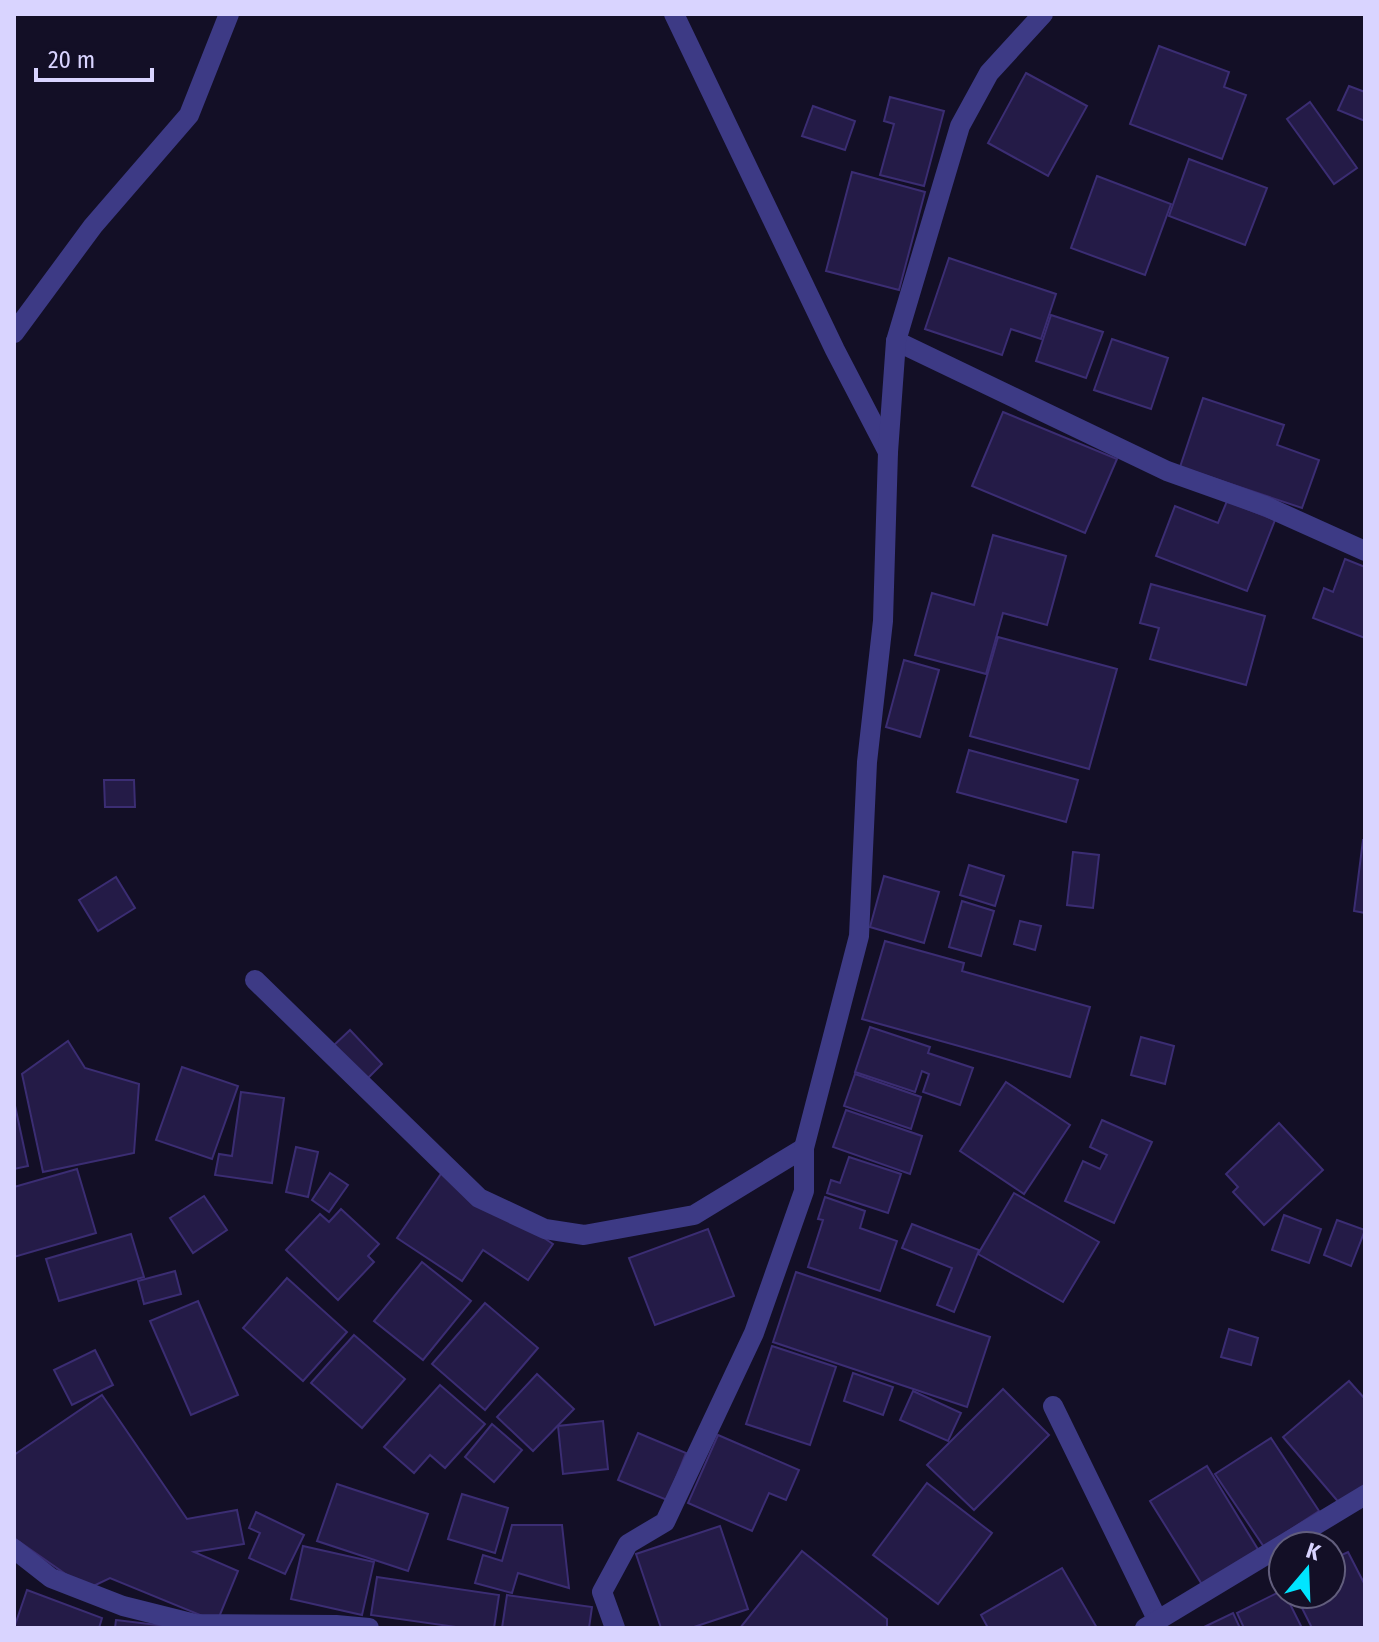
<svg xmlns="http://www.w3.org/2000/svg" width="1379" height="1642" viewBox="0 0 1379 1642" font-family="'Fira Sans Condensed',sans-serif">
  <style>
    .building { fill: #241b47; stroke: #3b2d73; stroke-width: 2 }
    .lines { fill: none; stroke-linecap: round; stroke-linejoin: round }
    .minor { stroke: #3d3a85; stroke-width: 20 }
  </style>
  <rect width="100%" height="100%" fill="#130f26"/>
  <g class="building">
    <polygon points="1159,46 1229,72 1224,87 1246,95 1222,159 1130,124"/>
    <polygon points="1026,73 1087,106 1048,176 988,143"/>
    <polygon points="1349,86 1365,92 1365,121 1338,110"/>
    <polygon points="890,97 944,111 924,186 880,175 894,124 884,121"/>
    <polygon points="1310,102 1357,168 1334,184 1287,119"/>
    <polygon points="813,106 855,121 845,150 802,136"/>
    <polygon points="1189,159 1267,188 1245,245 1169,216"/>
    <polygon points="852,172 925,192 899,290 826,271"/>
    <polygon points="1097,176 1171,204 1145,275 1071,248"/>
    <polygon points="949,258 1056,294 1041,339 1011,329 1002,355 925,329"/>
    <polygon points="1051,315 1103,332 1086,378 1036,361"/>
    <polygon points="1112,339 1168,358 1151,409 1094,390"/>
    <polygon points="1203,398 1284,425 1277,445 1319,460 1302,508 1180,467"/>
    <polygon points="1003,412 1117,459 1085,533 972,486"/>
    <polygon points="1227,501 1275,520 1247,591 1156,556 1175,506 1218,523"/>
    <polygon points="993,535 1066,556 1047,625 1003,613 986,674 915,655 932,593 974,605"/>
    <polygon points="1345,559 1365,567 1365,638 1313,618 1324,588 1333,592"/>
    <polygon points="1151,584 1265,616 1246,685 1150,659 1159,628 1140,623"/>
    <polygon points="998,637 1117,669 1089,769 970,736"/>
    <polygon points="904,660 939,670 920,737 886,727"/>
    <polygon points="969,750 1078,780 1066,822 957,792"/>
    <polygon points="104,780 134,780 135,807 105,807"/>
    <polygon points="1363,840 1365,840 1365,913 1354,911"/>
    <polygon points="1073,852 1099,855 1093,908 1067,905"/>
    <polygon points="969,865 1004,876 995,906 960,895"/>
    <polygon points="884,876 939,892 924,943 870,927"/>
    <polygon points="116,877 135,908 98,931 79,900"/>
    <polygon points="962,901 994,911 981,956 949,947"/>
    <polygon points="1020,921 1041,926 1035,950 1014,944"/>
    <polygon points="885,941 964,963 962,971 1090,1007 1070,1077 862,1019"/>
    <polygon points="870,1027 930,1047 928,1053 973,1068 960,1105 923,1092 929,1074 922,1071 915,1092 855,1072"/>
    <polygon points="350,1030 382,1064 365,1081 332,1047"/>
    <polygon points="1141,1037 1174,1046 1165,1084 1131,1075"/>
    <polygon points="68,1041 85,1068 139,1084 134,1153 43,1172 22,1074"/>
    <polygon points="182,1067 238,1086 212,1159 156,1140"/>
    <polygon points="855,1074 921,1097 911,1129 844,1106"/>
    <polygon points="1006,1082 1070,1125 1024,1194 960,1151"/>
    <polygon points="241,1092 284,1098 272,1183 215,1175 219,1154 232,1156"/>
    <polygon points="14,1101 28,1166 14,1169"/>
    <polygon points="846,1110 922,1136 910,1174 833,1147"/>
    <polygon points="1102,1120 1152,1142 1114,1223 1065,1201 1083,1161 1100,1169 1107,1155 1090,1147"/>
    <polygon points="1279,1123 1323,1170 1264,1225 1233,1192 1238,1187 1226,1174"/>
    <polygon points="296,1147 318,1152 308,1197 286,1192"/>
    <polygon points="849,1157 901,1174 888,1213 827,1193 831,1180 840,1183"/>
    <polygon points="77,1169 96,1233 14,1257 14,1187"/>
    <polygon points="443,1171 553,1244 528,1280 483,1250 462,1281 397,1238"/>
    <polygon points="330,1173 348,1185 329,1212 312,1200"/>
    <polygon points="1014,1193 1099,1242 1063,1302 978,1254"/>
    <polygon points="204,1196 227,1230 193,1253 170,1218"/>
    <polygon points="825,1197 865,1211 860,1228 897,1241 880,1291 808,1267 823,1220 818,1219"/>
    <polygon points="341,1209 379,1244 368,1256 374,1262 338,1300 286,1250 320,1214 329,1222"/>
    <polygon points="1284,1215 1321,1229 1309,1263 1272,1250"/>
    <polygon points="1337,1220 1365,1230 1351,1266 1324,1255"/>
    <polygon points="912,1224 979,1250 954,1312 937,1305 952,1268 902,1248"/>
    <polygon points="708,1229 734,1296 655,1325 629,1258"/>
    <polygon points="131,1234 144,1277 59,1301 46,1259"/>
    <polygon points="422,1262 471,1301 423,1360 374,1321"/>
    <polygon points="175,1271 181,1294 144,1304 138,1281"/>
    <polygon points="796,1272 990,1337 967,1407 773,1342"/>
    <polygon points="287,1278 347,1332 303,1381 243,1328"/>
    <polygon points="198,1301 238,1395 191,1415 150,1321"/>
    <polygon points="485,1303 538,1348 485,1410 432,1364"/>
    <polygon points="1229,1329 1258,1338 1251,1365 1221,1357"/>
    <polygon points="354,1335 405,1379 362,1428 311,1383"/>
    <polygon points="772,1346 836,1367 810,1445 746,1424"/>
    <polygon points="95,1350 113,1385 72,1405 54,1370"/>
    <polygon points="853,1373 893,1387 883,1415 844,1401"/>
    <polygon points="537,1374 574,1409 533,1451 497,1417"/>
    <polygon points="1349,1381 1365,1399 1365,1484 1341,1505 1283,1437"/>
    <polygon points="440,1385 485,1424 445,1468 430,1455 414,1473 384,1447"/>
    <polygon points="1003,1389 1049,1435 974,1510 927,1465"/>
    <polygon points="913,1391 961,1413 948,1441 900,1420"/>
    <polygon points="102,1395 187,1519 237,1510 244,1544 194,1552 238,1571 217,1622 110,1578 87,1589 14,1538 14,1455"/>
    <polygon points="603,1421 608,1469 563,1474 558,1426"/>
    <polygon points="492,1424 522,1450 494,1482 465,1457"/>
    <polygon points="638,1433 686,1453 667,1500 618,1480"/>
    <polygon points="718,1435 799,1470 786,1500 769,1493 752,1531 688,1503"/>
    <polygon points="1271,1438 1319,1511 1264,1547 1215,1474"/>
    <polygon points="1207,1466 1259,1551 1203,1586 1150,1501"/>
    <polygon points="927,1483 992,1533 938,1604 873,1555"/>
    <polygon points="337,1484 428,1514 408,1571 317,1541"/>
    <polygon points="462,1494 508,1508 495,1553 448,1539"/>
    <polygon points="256,1512 304,1535 285,1574 249,1558 260,1533 249,1528"/>
    <polygon points="512,1525 562,1525 569,1588 518,1573 512,1593 475,1583 483,1555 502,1561"/>
    <polygon points="720,1526 748,1609 691,1628 661,1628 636,1554"/>
    <polygon points="303,1546 374,1562 362,1615 291,1599"/>
    <polygon points="802,1551 887,1619 887,1628 740,1628"/>
    <polygon points="1348,1552 1365,1585 1365,1628 1312,1628 1295,1594 1331,1594 1331,1560"/>
    <polygon points="1062,1568 1097,1628 988,1628 981,1615"/>
    <polygon points="377,1577 499,1595 494,1628 463,1628 371,1615"/>
    <polygon points="27,1590 102,1618 99,1628 14,1628"/>
    <polygon points="1283,1590 1302,1628 1244,1628 1237,1613"/>
    <polygon points="507,1595 592,1607 589,1628 502,1628"/>
    <polygon points="1233,1613 1240,1628 1202,1628"/>
    <polygon points="116,1620 182,1628 115,1628"/>
  </g>
  <g class="lines">
    <g class="minor">
      <polyline points="674,14 835,350 888,452"/>
      <polyline points="14,333 93,226 189,115 229,14"/>
      <polyline points="896,341 1167,471 1265,506 1365,551"/>
      <polyline points="255,980 479,1198 545,1229 584,1235 694,1215 804,1148"/>
      <polyline points="1053,1406 1157,1619"/>
      <polyline points="14,1549 51,1578 123,1606 195,1624 336,1625 369,1628"/>
      <polyline points="615,1628 602,1592 628,1544 665,1522 754,1333 804,1191 804,1148 859,936 867,762 883,621 888,452 896,341 960,126 989,73 1043,14"/>
      <polyline points="1145,1628 1365,1495"/>
    </g>
  </g>
  <rect width="1379" height="1642" fill="none" stroke="#d9d4ff" stroke-width="32"/>
  <g transform="translate(1307 1570) rotate(19)"><circle r="38" fill="#130f26" stroke="#625e7d" stroke-width="2"/>
  <path d="M0-6L14 30L0 20L-14 30Z" fill="#00e5ff"/>
  <text y="-12" font-size="22" font-weight="bold" text-anchor="middle" fill="#d9d4ff">K</text>
  </g>
  <path d="M36 68v12h116v-12" fill="none" stroke="#d9d4ff" stroke-width="4"/>
  <text x="48" y="68" font-size="24" fill="#d9d4ff" stroke="#130f26" stroke-width="6" paint-order="stroke">20 m</text>
</svg>
